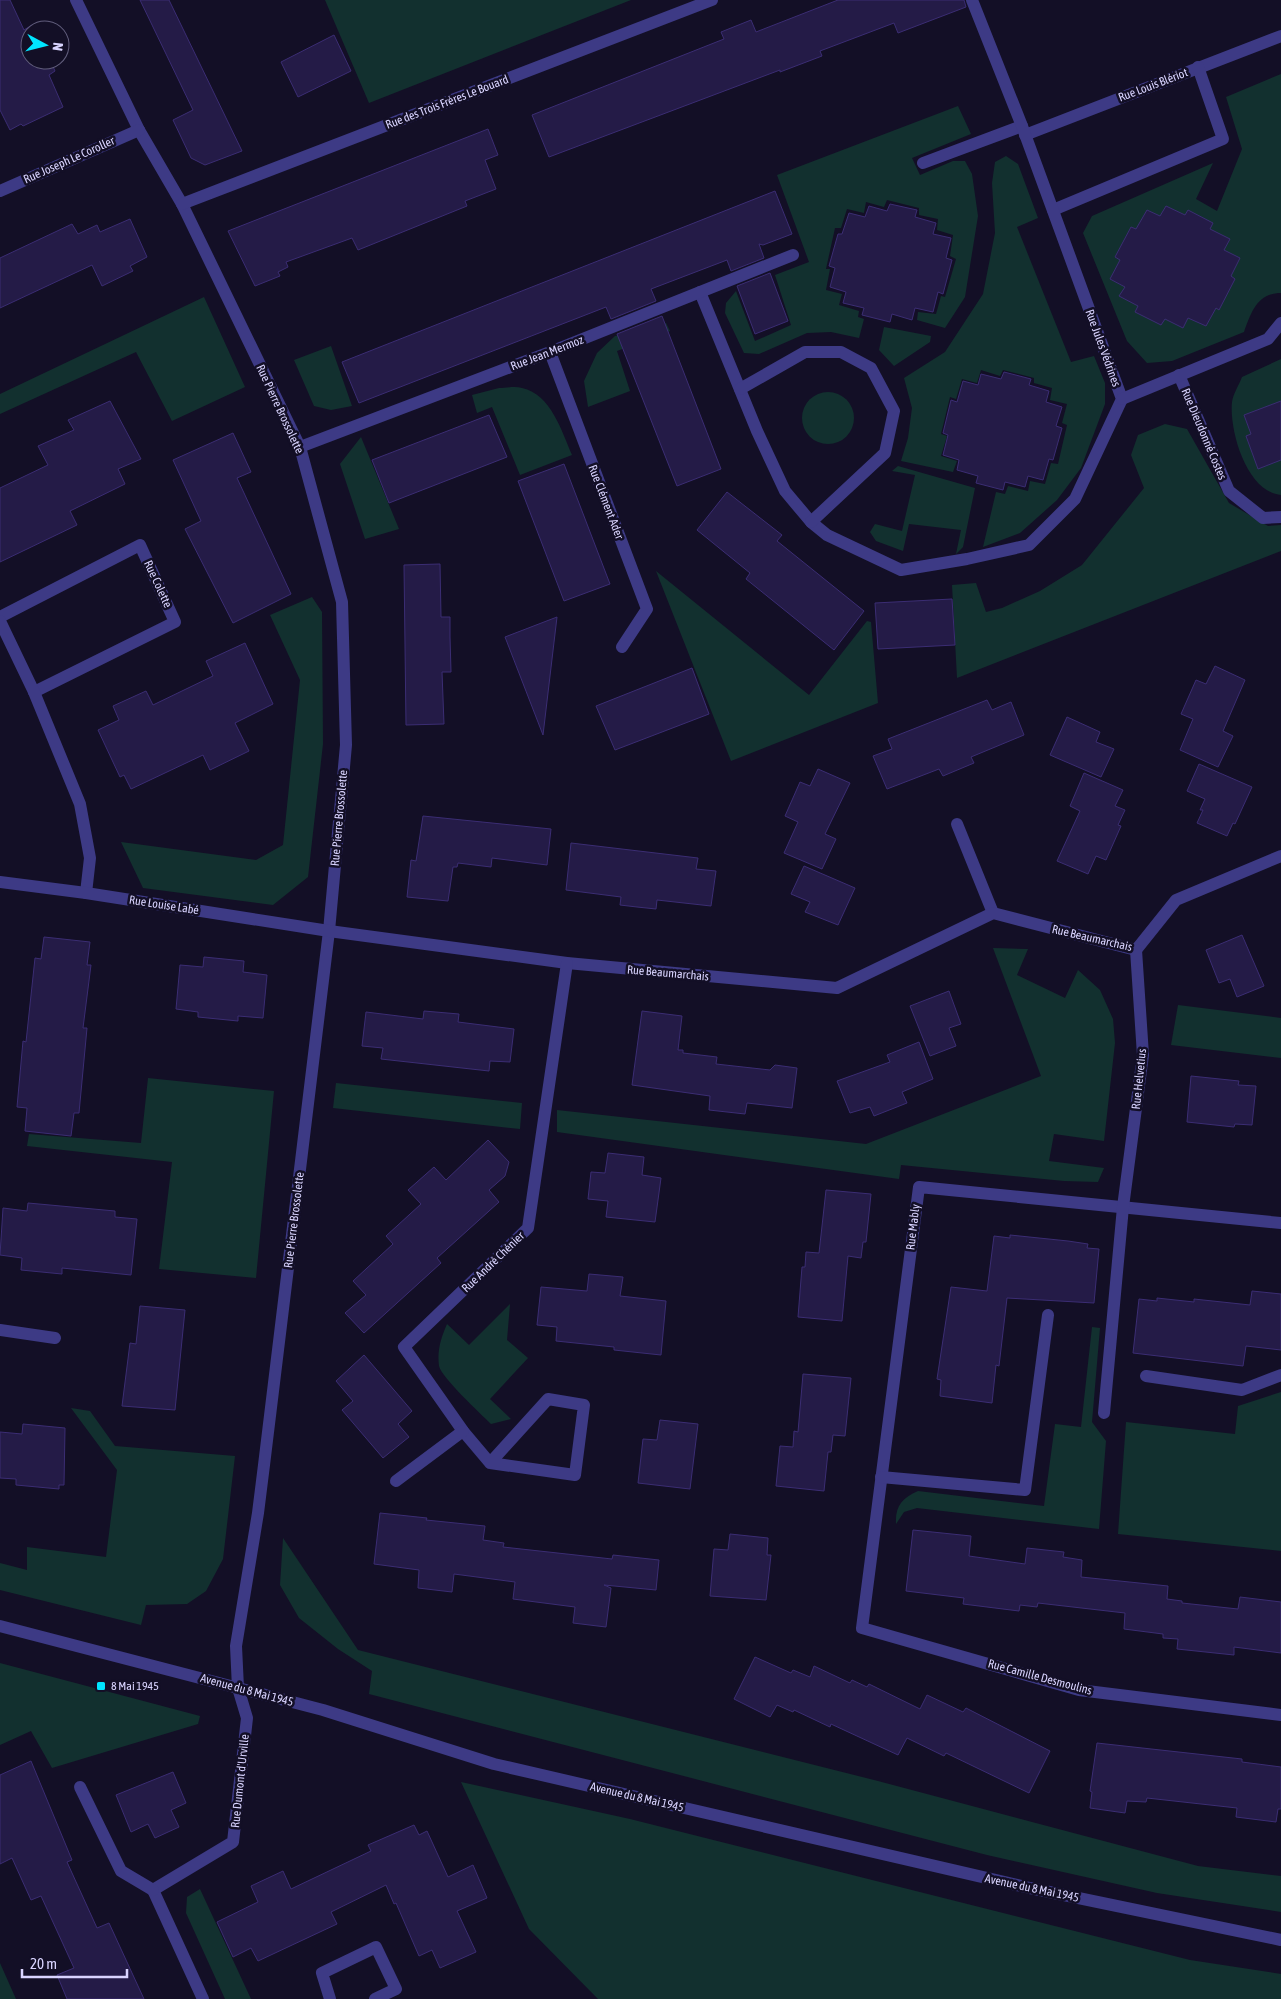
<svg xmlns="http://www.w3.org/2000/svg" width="1281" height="1999" viewBox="0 0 1281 1999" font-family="'Asap Condensed',sans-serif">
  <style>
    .green { fill: #12302f }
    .building { fill: #241b47; stroke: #3b2d73 }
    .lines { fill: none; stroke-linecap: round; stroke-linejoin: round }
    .minor { stroke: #3d3a85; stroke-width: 12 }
    .poi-dot { fill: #00e5ff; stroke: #130f26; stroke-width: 2 }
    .labels { text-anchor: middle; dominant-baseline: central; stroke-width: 5; stroke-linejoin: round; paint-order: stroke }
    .street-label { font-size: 12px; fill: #d9d4ff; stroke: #130f26 }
    .poi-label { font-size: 12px; fill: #d9d4ff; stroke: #130f26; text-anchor: start }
  </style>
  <rect width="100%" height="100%" fill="#130f26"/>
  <g class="green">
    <polygon points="325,0 631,0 369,103"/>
    <path d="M 1281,74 L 1281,293 C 1257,293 1251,313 1244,332 L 1172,361 L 1147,363 L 1127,341 L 1083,233 L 1092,216 L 1213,163 L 1196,199 L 1217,211 L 1242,149 L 1226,97 Z"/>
    <polygon points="958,106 971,134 912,158 920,175 953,161 965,161 972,174 978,216 965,297 945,328 917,320 918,312 936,314 941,296 945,297 956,259 950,256 953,235 937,230 938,219 919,215 919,208 887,200 884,207 866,202 864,213 847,209 841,228 835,228 826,269 830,269 826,290 842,294 839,305 859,311 858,317 864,319 859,338 831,332 807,333 759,354 744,353 725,313 726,303 736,291 755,341 791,325 775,275 809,262 777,175"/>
    <polygon points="1006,156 1018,164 1038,218 1017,227 1071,362 1094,356 1105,383 1105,404 1081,468 1057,500 1020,533 983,547 996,492 1005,494 1008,486 1028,491 1030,481 1045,484 1051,463 1058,464 1067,425 1062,423 1067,404 1050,400 1052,388 1034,383 1034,378 1003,370 1000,376 981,370 977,383 962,379 956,399 950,397 941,434 947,436 941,456 957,461 953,472 901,461 908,438 912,408 904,378 945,352 983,294 995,233 992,183 995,162"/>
    <polygon points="204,297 245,387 172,421 136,352 0,414 0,394"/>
    <polygon points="666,323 670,331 617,351 630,391 588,407 584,381 597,353 615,336"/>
    <polygon points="884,327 931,336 930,342 894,366 879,350"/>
    <polygon points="331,346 352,406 331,410 314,406 294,360"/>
    <path d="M 1281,359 L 1281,495 C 1247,492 1229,431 1232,402 C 1233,394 1239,385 1242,377 Z"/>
    <path d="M 499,388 C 506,388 515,386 522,388 C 551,394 562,432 572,455 L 520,475 L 492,407 L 477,413 L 472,395 Z"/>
    <circle cx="828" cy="418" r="26"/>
    <polygon points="1165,424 1187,429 1229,503 1268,526 1281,525 1281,551 957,678 952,585 976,583 986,612 1002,608 1040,591 1082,565 1144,488 1131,455 1138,435"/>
    <polygon points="361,437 399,529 365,539 340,464"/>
    <polygon points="898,466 975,488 963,547 956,554 961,530 909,524 903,551 876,541 870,532 875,524 902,531 915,475 892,471"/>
    <polygon points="656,571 809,695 867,621 871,622 878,703 731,761"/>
    <polygon points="312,597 322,612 323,744 308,877 273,905 143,888 121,842 256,860 283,845 300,680 270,615"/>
    <polygon points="993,948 1028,949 1017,975 1065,998 1078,970 1100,990 1113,1019 1115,1043 1104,1141 1054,1134 1049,1161 1104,1168 1098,1182 1064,1181 901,1165 899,1179 557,1132 557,1110 866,1144 1041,1076"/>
    <polygon points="1178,1005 1281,1018 1281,1058 1171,1045"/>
    <polygon points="148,1078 274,1091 256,1278 159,1269 172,1162 27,1146 29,1134 141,1143"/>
    <polygon points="336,1083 522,1103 520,1129 333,1108"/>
    <path d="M 510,1304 L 507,1340 L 528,1358 L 490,1399 L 511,1419 L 491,1424 C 481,1414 441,1377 439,1366 C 437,1350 441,1338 447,1324 L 469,1345 Z"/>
    <path d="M 1092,1327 L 1100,1328 L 1092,1422 L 1106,1441 L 1099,1529 L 917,1508 L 904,1512 L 896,1524 C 895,1506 902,1498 918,1491 L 1044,1506 L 1055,1424 L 1081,1427 Z"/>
    <polygon points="1281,1392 1281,1551 1118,1534 1126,1422 1235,1434 1238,1406"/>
    <polygon points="71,1408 90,1411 115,1446 235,1456 223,1559 206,1591 187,1604 146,1605 141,1625 0,1590 0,1563 27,1570 27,1547 106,1557 117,1470"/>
    <polygon points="283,1538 358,1650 878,1781 1198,1866 1281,1876 1281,1912 1157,1893 987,1855 369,1694 372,1671 338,1649 299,1618 280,1585"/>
    <polygon points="0,1663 200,1716 198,1724 52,1768 31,1731 0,1745"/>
    <polygon points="461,1782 630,1819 1190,1960 1281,1974 1281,1999 598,1999 529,1929"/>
    <polygon points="200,1889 251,1999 225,1999 186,1913 187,1897"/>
    <polygon points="0,1963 16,1999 0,1999"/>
  </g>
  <g class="building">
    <polygon points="0,0 10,0 24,30 32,25 35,30 30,30 30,60 50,60 55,71 49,75 63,107 23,126 21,124 10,130 0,110"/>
    <polygon points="140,0 169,0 242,151 205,165 191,158 173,120 193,110"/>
    <polygon points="838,0 964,0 966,7 898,33 894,23 820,51 822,56 780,72 780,70 549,157 532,115 724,39 721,32 751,20 756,32"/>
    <polygon points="334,35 351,71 298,97 281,62"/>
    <polygon points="488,129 498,155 485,160 496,189 465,201 467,206 358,250 352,238 286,262 288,267 278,272 280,276 255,286 228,231"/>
    <polygon points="775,191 792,234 763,245 759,244 764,258 731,271 727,260 651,289 656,301 611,319 606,307 359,403 342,362"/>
    <polygon points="890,204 917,210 915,217 936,223 933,234 951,238 946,258 952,260 943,294 938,292 933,312 915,308 912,320 892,314 890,322 862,315 864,308 843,303 846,292 830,287 835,268 829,266 838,234 842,234 849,213 865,217 869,206 887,211"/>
    <polygon points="1166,206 1185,215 1188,210 1213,223 1210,229 1230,239 1224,250 1240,258 1231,276 1235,279 1219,310 1216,308 1206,326 1188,318 1183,328 1165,319 1161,325 1135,312 1138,306 1119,296 1125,287 1110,279 1120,260 1115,257 1131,227 1136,229 1147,210 1160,216"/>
    <polygon points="130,219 147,257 130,266 133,271 102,286 92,265 0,308 0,258 72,224 78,234 97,225 100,232"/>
    <polygon points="770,273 788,321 755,334 737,286"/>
    <polygon points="662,316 721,469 677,486 617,334"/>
    <polygon points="1004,372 1031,379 1029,385 1049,391 1046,402 1062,407 1056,426 1062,428 1053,460 1049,459 1043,480 1028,476 1025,487 1005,482 1003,490 976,483 978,476 957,470 959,460 943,455 948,435 943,433 951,400 957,402 963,381 978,385 981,374 1001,379"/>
    <polygon points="110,401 141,459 118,469 125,484 70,511 77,525 0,562 0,488 48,465 38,446 74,430 68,420"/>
    <polygon points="1281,401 1281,460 1258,469 1246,436 1251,434 1244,415"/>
    <polygon points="489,415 507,457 389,503 372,460"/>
    <polygon points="233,433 251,472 237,478 291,594 233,623 185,529 201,521 173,460"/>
    <polygon points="564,464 610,584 564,601 518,481"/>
    <polygon points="727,492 782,535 777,541 864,611 834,650 746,579 750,573 697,530"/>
    <polygon points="440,564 441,617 450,617 450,637 451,672 442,672 444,724 406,725 404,565"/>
    <polygon points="952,599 955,645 878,649 875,603"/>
    <polygon points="557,617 543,735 505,637"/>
    <polygon points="245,643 273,704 235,723 249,751 210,770 203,755 131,789 124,775 120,777 98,730 119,720 113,706 146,691 153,705 213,676 206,661"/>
    <polygon points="1215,666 1245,680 1223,731 1233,736 1218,767 1180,750 1193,719 1181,714 1196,680 1206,684"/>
    <polygon points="692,668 709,714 615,750 596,706"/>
    <polygon points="987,700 992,710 1011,702 1024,735 971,757 974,763 943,776 939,769 887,789 873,756 892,749 888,739"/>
    <polygon points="1067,717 1100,732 1096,742 1114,749 1101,777 1050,755"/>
    <polygon points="1199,764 1252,787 1235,824 1233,823 1227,836 1197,823 1203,810 1200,810 1205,799 1187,791"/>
    <polygon points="818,769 850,783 825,834 836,839 822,869 784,853 798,822 785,816 800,782 810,786"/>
    <polygon points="1084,773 1123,790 1115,806 1125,810 1118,825 1121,826 1106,860 1096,856 1088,874 1057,861 1080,811 1070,806"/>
    <polygon points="423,816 551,829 547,865 492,858 491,867 458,863 457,867 453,867 448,901 407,897 411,860 416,861"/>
    <polygon points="571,843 698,858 696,869 716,871 711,906 657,900 656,909 637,907 620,905 621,897 566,890"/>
    <polygon points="804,866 855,888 838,925 805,912 810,902 791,894"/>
    <polygon points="1242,935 1264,986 1237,997 1230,979 1219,983 1206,950"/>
    <polygon points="44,937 90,942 87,965 91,965 83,1028 87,1028 79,1113 74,1113 71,1136 25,1131 27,1108 17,1107 23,1041 26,1042 35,958 41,959"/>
    <polygon points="204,957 244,961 243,972 267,975 263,1018 238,1016 238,1021 198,1017 198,1012 176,1009 180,965 203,967"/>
    <polygon points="949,991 961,1024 949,1028 956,1046 930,1056 910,1006"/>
    <polygon points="424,1011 459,1014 458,1022 514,1029 510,1062 490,1061 489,1071 381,1059 383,1048 362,1046 366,1012 423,1019"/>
    <polygon points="642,1011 682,1016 678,1050 683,1050 683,1053 717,1057 716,1064 770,1070 775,1065 797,1068 792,1108 747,1103 745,1114 709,1110 710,1096 632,1085"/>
    <polygon points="919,1042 933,1079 902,1092 907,1103 874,1116 870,1107 850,1113 837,1081 890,1062 887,1055"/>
    <polygon points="1191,1076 1239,1081 1238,1085 1256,1086 1252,1125 1235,1124 1234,1127 1187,1122"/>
    <polygon points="488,1140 509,1162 505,1176 489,1190 499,1202 437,1258 441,1263 364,1333 345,1313 366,1295 353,1281 393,1244 386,1236 421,1204 408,1190 434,1167 446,1180"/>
    <polygon points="608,1153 644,1157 642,1175 661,1178 655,1222 606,1217 608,1201 588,1199 591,1172 605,1173"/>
    <polygon points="826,1190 871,1194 866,1242 863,1242 861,1258 848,1256 842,1321 798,1317 802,1267 805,1267 806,1252 819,1253"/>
    <polygon points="28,1203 115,1211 115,1217 137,1219 131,1275 62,1268 62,1274 21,1270 22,1258 0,1255 3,1208 27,1211"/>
    <polygon points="1010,1235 1068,1241 1088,1244 1087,1248 1099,1249 1094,1303 1007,1298 999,1366 996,1365 992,1403 940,1396 941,1380 937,1379 951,1287 987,1291 994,1236 1010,1238"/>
    <polygon points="589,1274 623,1277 620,1296 666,1301 661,1355 614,1350 614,1347 556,1341 557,1327 537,1325 541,1287 587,1291"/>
    <polygon points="1252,1291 1281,1294 1281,1350 1246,1346 1243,1366 1133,1353 1139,1299 1157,1301 1157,1298 1194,1302 1194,1299 1250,1305"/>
    <polygon points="140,1306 185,1310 175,1410 122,1406 130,1343 136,1344"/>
    <polygon points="364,1355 412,1411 398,1424 409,1437 383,1458 342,1410 353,1401 336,1381"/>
    <polygon points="803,1374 851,1378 845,1436 833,1435 831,1452 828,1452 824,1491 776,1486 780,1446 793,1447 794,1431 798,1432"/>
    <polygon points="660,1420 698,1424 690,1489 638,1483 643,1439 657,1440"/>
    <polygon points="23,1424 65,1428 64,1485 59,1485 59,1489 16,1485 16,1479 0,1478 0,1432 22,1434"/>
    <polygon points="380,1513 427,1518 426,1520 485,1526 483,1540 504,1543 503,1547 612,1559 613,1555 659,1560 656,1590 604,1585 611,1588 606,1627 573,1623 575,1607 513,1599 515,1582 454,1574 452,1592 418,1588 419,1570 374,1564"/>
    <polygon points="913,1530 971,1536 969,1556 1025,1564 1027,1548 1064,1552 1063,1557 1082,1560 1081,1577 1168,1586 1167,1599 1182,1601 1182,1603 1238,1609 1240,1597 1281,1602 1281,1653 1234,1647 1234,1655 1177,1649 1178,1639 1163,1638 1163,1634 1124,1629 1125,1613 1038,1603 1037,1607 1020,1605 1019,1611 963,1604 964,1598 906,1591"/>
    <polygon points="730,1534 768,1538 767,1555 771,1555 766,1600 710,1596 714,1549 728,1550"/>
    <polygon points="755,1657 791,1673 793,1670 810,1677 814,1666 850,1683 852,1680 867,1687 869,1684 920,1709 927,1695 963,1712 966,1708 1050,1751 1029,1793 946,1753 944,1756 907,1738 898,1755 831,1724 830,1727 794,1710 793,1712 777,1705 770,1717 734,1699"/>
    <polygon points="1097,1743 1242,1759 1242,1762 1281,1767 1281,1809 1278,1809 1276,1822 1236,1817 1237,1808 1147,1798 1146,1802 1127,1801 1125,1813 1090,1808 1092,1792 1090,1791"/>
    <polygon points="31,1761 72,1860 67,1862 97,1928 109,1923 144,1999 67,1999 57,1975 74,1968 41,1896 31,1900 12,1858 0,1864 0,1775"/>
    <polygon points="173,1772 186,1803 171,1810 179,1827 155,1838 148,1824 131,1832 116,1795"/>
    <polygon points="414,1825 419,1835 427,1831 448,1877 473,1865 487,1898 457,1911 476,1952 440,1968 432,1950 419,1956 396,1903 394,1904 386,1885 331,1912 337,1924 258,1961 251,1948 233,1957 217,1922 258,1902 251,1886 283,1871 291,1889 371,1851 368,1845"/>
  </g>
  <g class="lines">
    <g class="minor">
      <polyline points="76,0 139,130 182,204 300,447 342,602 346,745 329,931 264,1465 258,1513 236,1646 238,1688 247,1718 233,1842 153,1890 203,1999"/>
      <polyline points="1025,135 1281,36"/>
      <polyline points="923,163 1022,126"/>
      <polyline points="0,191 139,130"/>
      <polyline points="182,204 712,0"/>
      <polyline points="1053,210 1223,139 1198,67"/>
      <polyline points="700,292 757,431 785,491 811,522 827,535 901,570 967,559 1029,545 1075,499 1122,399 1022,126 972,0"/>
      <polyline points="550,352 647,609 622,647"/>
      <polyline points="1179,375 1229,491 1263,518 1281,517"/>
      <polyline points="740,389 805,352 841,352 871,368 894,411 885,453 811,522"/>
      <polyline points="1122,399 1268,339 1281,323"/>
      <polyline points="300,447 550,352 793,255"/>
      <polyline points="0,617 140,545 175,622 34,692"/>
      <polyline points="0,621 34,692 80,804 90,858 86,893"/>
      <polyline points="957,824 993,913"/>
      <polyline points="0,882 86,893 329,931 567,963 837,988 993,913 1136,950 1176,900 1281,856"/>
      <polyline points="1281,1223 919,1187 862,1628 1079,1690 1281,1715"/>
      <polyline points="0,1330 55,1338"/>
      <polyline points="1146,1376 1242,1390 1281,1375"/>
      <polyline points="1104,1413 1123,1207 1143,1055 1136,950"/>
      <polyline points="490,1463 548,1399 584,1405 575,1475 490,1463 463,1431 404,1347 528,1228 567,963"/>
      <polyline points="881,1477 1025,1490 1048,1315"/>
      <polyline points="396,1481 463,1431"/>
      <polyline points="0,1626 323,1710 494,1764 1030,1888 1281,1940"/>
      <polyline points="80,1787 121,1871 153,1890"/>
      <polyline points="330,1999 322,1973 376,1947 396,1989 375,1999"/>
    </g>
  </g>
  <rect class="poi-dot" x="96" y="1681" width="10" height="10" rx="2.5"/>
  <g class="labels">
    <g class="street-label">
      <text transform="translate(1153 85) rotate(-21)">Rue Louis Blériot</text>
      <text transform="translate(447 102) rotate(-21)">Rue des Trois Frères Le Bouard</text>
      <text transform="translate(69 160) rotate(-24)">Rue Joseph Le Coroller</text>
      <text transform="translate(1103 348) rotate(70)">Rue Jules Védrines</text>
      <text transform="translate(547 353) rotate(-21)">Rue Jean Mermoz</text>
      <text transform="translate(280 409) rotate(65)">Rue Pierre Brossolette</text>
      <text transform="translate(1204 434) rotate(67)">Rue Dieudonné Costes</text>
      <text transform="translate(606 502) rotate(69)">Rue Clément Ader</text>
      <text transform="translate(158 584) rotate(65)">Rue Colette</text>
      <text transform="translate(339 818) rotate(-85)">Rue Pierre Brossolette</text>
      <text transform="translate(164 905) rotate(9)">Rue Louise Labé</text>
      <text transform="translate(1092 938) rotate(13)">Rue Beaumarchais</text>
      <text transform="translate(668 973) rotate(5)">Rue Beaumarchais</text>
      <text transform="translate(1139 1079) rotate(-84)">Rue Helvetius</text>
      <text transform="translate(294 1220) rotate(-83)">Rue Pierre Brossolette</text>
      <text transform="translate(913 1227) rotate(-83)">Rue Mably</text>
      <text transform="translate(493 1262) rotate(-44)">Rue André Chénier</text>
      <text transform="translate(1040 1677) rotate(15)">Rue Camille Desmoulins</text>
      <text transform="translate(247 1690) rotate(15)">Avenue du 8 Mai 1945</text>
      <text transform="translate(240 1781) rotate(-84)">Rue Dumont d'Urville</text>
      <text transform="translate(637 1797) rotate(13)">Avenue du 8 Mai 1945</text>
      <text transform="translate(1032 1888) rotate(12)">Avenue du 8 Mai 1945</text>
    </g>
    <g class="poi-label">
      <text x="111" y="1686">8 Mai 1945</text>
    </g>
  </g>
  <g transform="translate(45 45) rotate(97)"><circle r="24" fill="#130f26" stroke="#625e7d"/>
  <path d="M0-4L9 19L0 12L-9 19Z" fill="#00e5ff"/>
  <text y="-8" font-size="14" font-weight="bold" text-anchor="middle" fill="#d9d4ff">N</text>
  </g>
  <path d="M22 1969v8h105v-8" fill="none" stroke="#d9d4ff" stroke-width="2.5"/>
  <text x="30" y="1969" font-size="15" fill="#d9d4ff" stroke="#130f26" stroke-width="4" paint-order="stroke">20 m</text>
</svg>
